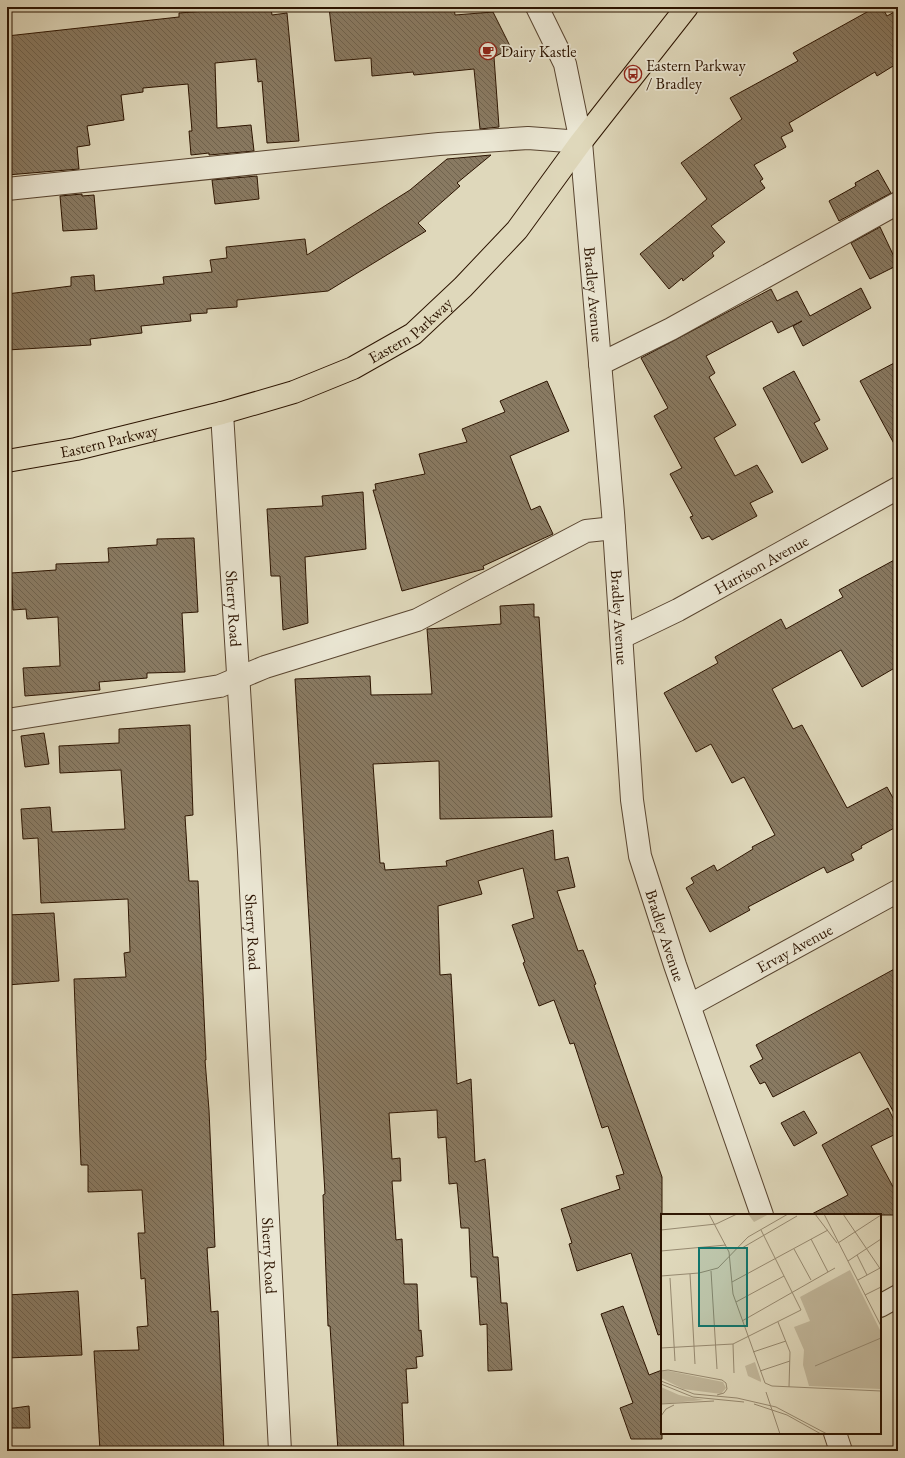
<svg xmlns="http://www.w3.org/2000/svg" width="905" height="1458" viewBox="0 0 905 1458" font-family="'EB Garamond',serif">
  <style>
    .building { fill: url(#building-back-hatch); stroke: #2c1401 }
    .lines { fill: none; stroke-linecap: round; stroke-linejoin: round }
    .minor-casing { stroke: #594530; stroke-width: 24 }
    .major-casing { stroke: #2c1401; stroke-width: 24 }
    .minor { stroke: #eae6d3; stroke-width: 22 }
    .major { stroke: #dfd8bb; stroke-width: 22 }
    .labels { text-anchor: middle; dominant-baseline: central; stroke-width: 3.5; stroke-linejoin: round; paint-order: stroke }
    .poi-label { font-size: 16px; fill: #2c1401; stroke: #eae6d3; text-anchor: start }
    .street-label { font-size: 16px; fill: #2c1401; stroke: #eae6d3 }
    .inset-road { fill: none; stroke: #978a71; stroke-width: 1 }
    .view { fill: #0f766e; fill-opacity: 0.15; stroke: #0f766e; stroke-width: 2 }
    .inset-edge { fill: none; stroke: #2c1401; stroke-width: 2 }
  </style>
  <defs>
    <pattern id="building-back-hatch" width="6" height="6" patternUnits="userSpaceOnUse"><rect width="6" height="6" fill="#897a62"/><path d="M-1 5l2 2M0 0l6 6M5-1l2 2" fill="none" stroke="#70634e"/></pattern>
  </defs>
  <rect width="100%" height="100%" fill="#dfd8bb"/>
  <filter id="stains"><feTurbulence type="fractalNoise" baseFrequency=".005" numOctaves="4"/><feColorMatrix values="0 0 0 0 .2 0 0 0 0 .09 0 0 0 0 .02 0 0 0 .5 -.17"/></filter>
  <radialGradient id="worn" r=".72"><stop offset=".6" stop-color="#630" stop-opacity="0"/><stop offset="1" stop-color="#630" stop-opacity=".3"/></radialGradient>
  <g class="building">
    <polygon points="329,7 454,7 455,15 493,12 511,48 494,57 499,127 480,129 474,69 414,75 413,72 372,76 371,58 335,61"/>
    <polygon points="876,7 882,7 887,16 898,10 898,63 877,76 875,72 789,123 793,131 781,137 786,147 754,165 763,179 760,181 765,188 711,226 725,242 712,253 714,256 683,281 682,278 669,289 640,254 707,199 681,163 742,119 730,98 798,61 793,53"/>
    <polygon points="247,8 247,10 271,8 272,15 287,13 299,141 267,143 262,81 258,82 256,59 215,63 217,128 251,125 254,151 209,155 209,153 191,155 189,131 192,131 188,84 143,88 143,92 121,95 124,120 87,126 90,145 77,147 79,169 7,175 7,36 179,17 179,13"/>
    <polygon points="491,155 457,183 460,186 418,223 426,231 328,291 237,300 237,307 207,309 207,313 190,314 191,321 141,326 142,333 90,339 91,345 7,350 7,294 71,286 71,277 94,275 95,291 164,284 163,277 212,272 210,260 227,258 226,247 305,239 307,255 410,190 447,159"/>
    <polygon points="878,170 891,193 839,221 829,201 856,186 855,183"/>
    <polygon points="257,176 259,199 215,204 212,180"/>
    <polygon points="82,194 82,196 94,195 97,229 63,231 60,196"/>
    <polygon points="880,227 898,265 870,279 851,243"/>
    <polygon points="861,288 871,308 803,346 793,326 802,321 778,333 772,321 706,356 715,373 709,377 736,425 714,438 735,476 757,465 773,492 750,503 757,516 712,540 709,536 702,539 690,517 693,516 670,474 682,468 654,416 668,408 641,358 771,289 777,301 797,291 810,316"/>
    <polygon points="898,361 898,451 860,381"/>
    <polygon points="794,371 820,420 814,423 828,449 802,463 763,388"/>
    <polygon points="547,381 569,431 510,456 531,510 540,506 553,534 483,566 484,569 402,591 373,490 376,490 375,484 425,474 419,454 467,442 462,429 505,412 500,401"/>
    <polygon points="363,492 366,549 305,557 308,623 283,630 280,576 271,576 267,509 323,506 322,496"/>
    <polygon points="194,538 198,612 182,613 185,672 147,673 147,678 99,682 100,690 25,696 23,668 60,666 58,617 27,619 26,609 13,610 11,573 56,570 56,564 109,562 108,548 157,545 157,539"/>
    <polygon points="898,558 898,666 862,687 841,650 772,689 793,729 802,725 847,808 887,787 898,807 898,826 861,846 862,848 851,854 854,860 827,873 824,867 748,907 750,910 710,932 686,888 694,883 691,878 714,865 717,871 753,849 752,847 775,835 744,777 732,783 711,744 696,752 664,693 718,663 715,657 781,619 786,629 843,597 839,590"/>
    <polygon points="534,604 534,617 539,617 552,817 440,819 439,761 373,764 380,863 384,863 385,870 447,866 446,861 553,830 555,860 568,857 575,887 557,891 578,951 583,950 596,984 594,985 662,1177 662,1334 658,1335 631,1253 577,1271 569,1244 572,1243 561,1209 620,1189 616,1176 624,1174 608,1126 602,1128 574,1043 570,1044 554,1000 539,1006 523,963 525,962 512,925 534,918 523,868 478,881 482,894 438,906 440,975 451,974 457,1084 471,1079 475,1162 485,1159 493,1257 498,1257 501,1303 507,1303 512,1370 488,1371 487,1324 480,1325 477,1277 471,1277 469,1228 461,1228 457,1183 449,1184 446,1137 438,1138 437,1110 389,1113 392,1159 400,1158 401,1181 392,1181 396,1240 402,1239 404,1284 417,1284 419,1331 421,1330 423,1356 416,1357 417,1368 406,1369 408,1403 402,1403 404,1451 338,1451 330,1326 328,1326 323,1195 325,1194 295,679 370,676 371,695 432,694 427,629 501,624 500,606"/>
    <polygon points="190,725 193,815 185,816 189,881 198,881 206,1060 205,1060 209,1110 215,1247 207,1248 211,1312 218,1311 224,1451 100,1451 94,1351 139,1350 137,1327 148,1326 145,1278 141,1279 138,1233 145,1233 142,1190 88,1192 88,1165 81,1165 74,979 126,977 124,953 130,952 128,899 41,903 38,838 23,839 21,809 50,807 52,832 125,829 121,770 60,773 59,746 119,743 119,729"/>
    <polygon points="44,733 49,764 25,767 21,736"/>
    <polygon points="54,913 59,981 7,985 7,915"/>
    <polygon points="898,967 898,1120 860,1052 773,1097 765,1082 760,1084 750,1066 763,1059 756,1045"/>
    <polygon points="888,1108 898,1128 898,1133 871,1146 898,1196 898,1215 810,1215 848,1195 822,1145"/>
    <polygon points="804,1111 817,1133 794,1146 781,1123"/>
    <polygon points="78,1291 82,1355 7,1358 7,1295"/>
    <polygon points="623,1306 649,1375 662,1370 662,1439 631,1439 620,1408 633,1403 601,1314"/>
    <polygon points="29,1406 30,1428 7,1428 7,1409"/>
  </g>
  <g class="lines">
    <defs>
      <g id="minor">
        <path id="s1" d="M 537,7 L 565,64 L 581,142 L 613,513 L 632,800 L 640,856 L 675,965 L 762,1215"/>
        <polyline points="7,189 439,144 528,138 581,142"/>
        <polyline points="600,364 671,329 898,203"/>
        <path id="s2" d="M 222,413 L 249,852 L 280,1451"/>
        <path id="s3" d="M 622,637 L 678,610 L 898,488"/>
        <polyline points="7,720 220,686 265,667 417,620 586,531 614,528"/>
        <path id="s4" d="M 690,1005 L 898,891"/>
        <polyline points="880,1306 898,1296"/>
        <polyline points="835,1433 841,1451"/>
      </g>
      <g id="major">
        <path id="s5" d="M 7,461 L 76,449 L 222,413 L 294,392 L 353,368 L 413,334 L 463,287 L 517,230 L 581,142 L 687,7"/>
      </g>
    </defs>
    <use href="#minor" class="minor-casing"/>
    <use href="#major" class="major-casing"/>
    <use href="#minor" class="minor"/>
    <use href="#major" class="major"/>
  </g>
  <defs>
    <symbol id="cafe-ring" viewBox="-11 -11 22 22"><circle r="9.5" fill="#eae6d3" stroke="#8f2418" stroke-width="1.5"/><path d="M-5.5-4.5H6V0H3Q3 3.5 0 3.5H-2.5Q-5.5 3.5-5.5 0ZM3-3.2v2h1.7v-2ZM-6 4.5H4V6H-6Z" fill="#8f2418"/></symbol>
    <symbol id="bus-ring" viewBox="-11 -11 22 22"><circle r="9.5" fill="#eae6d3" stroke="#8f2418" stroke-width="1.5"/><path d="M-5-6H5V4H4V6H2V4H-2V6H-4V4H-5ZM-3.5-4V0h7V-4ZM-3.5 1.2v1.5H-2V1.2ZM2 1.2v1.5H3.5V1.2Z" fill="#8f2418"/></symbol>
  </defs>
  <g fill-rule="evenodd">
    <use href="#cafe-ring" x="478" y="41" width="20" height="20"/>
    <use href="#bus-ring" x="623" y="64" width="20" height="20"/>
  </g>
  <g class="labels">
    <g class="poi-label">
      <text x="501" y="51">Dairy Kastle</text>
      <text x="646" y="65">Eastern Parkway<tspan x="646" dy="18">/ Bradley</tspan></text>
    </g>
    <g class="street-label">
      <text stroke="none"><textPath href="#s1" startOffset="296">Bradley Avenue</textPath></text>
      <text stroke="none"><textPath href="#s5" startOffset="428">Eastern Parkway</textPath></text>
      <text stroke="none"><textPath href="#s5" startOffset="104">Eastern Parkway</textPath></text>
      <text stroke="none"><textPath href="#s3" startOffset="157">Harrison Avenue</textPath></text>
      <text stroke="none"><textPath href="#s2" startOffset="196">Sherry Road</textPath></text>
      <text stroke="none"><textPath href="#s1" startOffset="620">Bradley Avenue</textPath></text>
      <text stroke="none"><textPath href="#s2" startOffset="520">Sherry Road</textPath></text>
      <text stroke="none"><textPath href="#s1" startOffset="943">Bradley Avenue</textPath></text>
      <text stroke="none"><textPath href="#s4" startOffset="119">Ervay Avenue</textPath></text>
      <text stroke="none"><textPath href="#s2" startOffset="844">Sherry Road</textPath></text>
    </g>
  </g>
  <g transform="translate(661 1214)">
    <rect width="220" height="220" fill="#dfd8bb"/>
    <path d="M 87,0 L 108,0 L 93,8 ZM 3,156 L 62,168 L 65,174 L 60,180 L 22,175 L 0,164 L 0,158 ZM 0,173 L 18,181 L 43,186 L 0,190 Z" fill="#c1b79b"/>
    <path d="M 189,56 L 220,118 L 220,175 L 148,172 L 142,151 L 143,136 L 133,113 L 149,107 L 139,83 Z" fill="#c1b79b"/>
    <path d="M 94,148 L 100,166 L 100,168 L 87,162 L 84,152 Z" fill="#c1b79b"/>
    <path class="inset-road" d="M 48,0 L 68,38 L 72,80 L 104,169 L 111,172 L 220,177M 154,0 L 176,29M 163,0 L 220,112M 182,0 L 220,56M 0,16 L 55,10 L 76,0M 150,25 L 167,58M 177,29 L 220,1M 81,34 L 136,2M 133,35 L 150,66M 0,37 L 65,31M 196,41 L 206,61M 187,47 L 220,25M 50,57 L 56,155M 29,60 L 34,150M 0,62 L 38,59 L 57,54 L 87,23 L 127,0M 9,64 L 14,147M 197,66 L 219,54M 71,68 L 167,16M 204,81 L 220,73M 75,88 L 123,62M 81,107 L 174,54M 117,108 L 129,138 L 128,173M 72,130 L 73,159M 0,134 L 72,130 L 140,96 L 100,16M 92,138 L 125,127M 154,152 L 220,124M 0,157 L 7,156 L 61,166 L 65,169 L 66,175 L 63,179 L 56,181M 99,157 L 129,147M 0,167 L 33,180 L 76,184 L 115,193 L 166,220M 0,170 L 32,183 L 83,188M 105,178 L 119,220M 0,190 L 53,187M 93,190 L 126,201 L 160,220M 0,202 L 5,195 L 13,191"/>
    <path class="view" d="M 38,34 L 86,34 L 86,112 L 38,112 Z"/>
    <rect width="220" height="220" class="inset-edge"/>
  </g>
  <rect width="905" height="1458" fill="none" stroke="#dfd8bb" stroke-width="24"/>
  <rect x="8" y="8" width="889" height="1442" fill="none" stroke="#2c1401" stroke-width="2"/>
  <rect x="12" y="12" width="881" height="1434" fill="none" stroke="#2c1401"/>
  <rect width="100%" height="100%" filter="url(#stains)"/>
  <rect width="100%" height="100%" fill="url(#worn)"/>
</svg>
